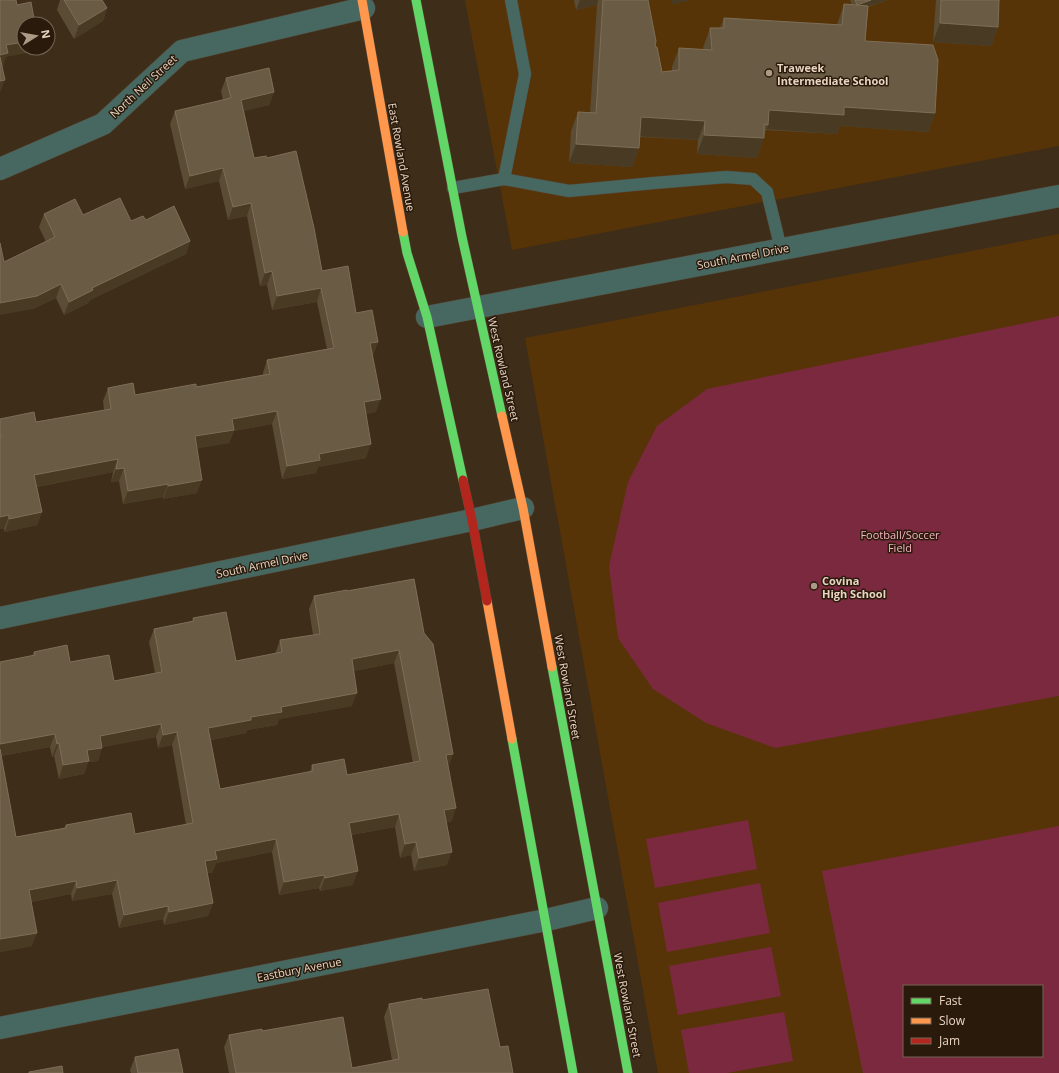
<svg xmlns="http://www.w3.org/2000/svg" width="1059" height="1073" viewBox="0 0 1059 1073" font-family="'Open Sans',sans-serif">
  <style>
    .built { fill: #573408; fill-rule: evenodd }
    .green { fill: #7b293e; fill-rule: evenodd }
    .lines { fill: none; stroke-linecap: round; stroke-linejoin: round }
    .lane-casing { stroke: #564737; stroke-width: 13 }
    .street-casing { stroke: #564737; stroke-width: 23 }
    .fast-casing { stroke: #564737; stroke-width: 10 }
    .slow-casing { stroke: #564737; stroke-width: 10 }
    .jam-casing { stroke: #564737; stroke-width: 10 }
    .lane { stroke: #466861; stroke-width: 12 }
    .street { stroke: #466861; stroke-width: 22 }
    .fast { stroke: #63d668; stroke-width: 9 }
    .slow { stroke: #ff974d; stroke-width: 9 }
    .jam { stroke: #b3261e; stroke-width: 9 }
    .wall { fill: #5b4c35; fill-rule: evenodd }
    .shaded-wall { fill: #493a23 }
    .building { fill: #6a5b44; stroke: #7e6e58; fill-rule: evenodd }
    .poi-dot { fill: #ad9a86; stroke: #291a0c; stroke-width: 1.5 }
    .labels { text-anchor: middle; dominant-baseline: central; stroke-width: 3; stroke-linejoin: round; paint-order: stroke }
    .poi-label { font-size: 11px; font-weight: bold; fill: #e9d5c2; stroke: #291a0c; text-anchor: start }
    .street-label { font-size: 11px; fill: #e9d5c2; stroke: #291a0c }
    .park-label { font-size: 11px; fill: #f5b4c1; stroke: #291a0c }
  </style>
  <rect width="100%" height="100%" fill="#3e2d18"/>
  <g class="built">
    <polygon points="465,0 1059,0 1059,146 512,250"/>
    <path d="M 1059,234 L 1059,1073 L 658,1073 L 525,338 ZM 904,986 L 1042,986 L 1042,1056 L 904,1056 Z"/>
  </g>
  <g class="green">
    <polygon points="1059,316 1059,696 775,748 706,723 653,689 618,638 609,566 628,482 657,426 707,389"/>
    <polygon points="748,820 757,869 655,888 646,839"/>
    <path d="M 1059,826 L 1059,1073 L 863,1073 L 822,871 ZM 904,986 L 1042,986 L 1042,1056 L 904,1056 Z"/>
    <polygon points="760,883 770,933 667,952 658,903"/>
    <polygon points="771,947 781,996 678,1015 669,966"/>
    <polygon points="784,1012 793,1061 727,1073 689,1073 681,1030"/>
  </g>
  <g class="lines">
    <defs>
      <g id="lane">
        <polyline points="504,179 525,74 511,0"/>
        <polyline points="453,188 504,179 569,191 654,183 726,177 753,179 767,192 781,249"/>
      </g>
      <g id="street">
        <polyline points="0,169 103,124 182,51 364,8"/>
        <polyline points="427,317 1059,196"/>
        <polyline points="0,618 472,520 523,508"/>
        <polyline points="0,1028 546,920 597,908"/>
      </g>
      <g id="fast">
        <polyline points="416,0 462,237 502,416"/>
        <polyline points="403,232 407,253 427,317 463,480"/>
        <polyline points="552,667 628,1073"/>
        <polyline points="512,739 573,1073"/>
      </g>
      <g id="slow">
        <polyline points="362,0 403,232"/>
        <polyline points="502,416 523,508 552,667"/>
        <polyline points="487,601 512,739"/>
      </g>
      <polyline id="jam" points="463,480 472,520 487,601"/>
    </defs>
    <use href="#lane" class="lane-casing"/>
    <use href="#street" class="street-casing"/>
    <use href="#fast" class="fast-casing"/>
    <use href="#slow" class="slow-casing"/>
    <use href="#jam" class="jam-casing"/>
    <use href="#lane" class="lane"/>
    <use href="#street" class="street"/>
    <use href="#fast" class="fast"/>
    <use href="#slow" class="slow"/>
    <use href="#jam" class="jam"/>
  </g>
  <g class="wall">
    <polygon points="60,0 102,0 107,8 103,21 74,39 57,10"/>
    <polygon points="574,0 648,0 655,47 662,72 672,71 672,67 679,48 704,50 703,48 710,28 720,28 724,18 837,25 844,4 852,5 850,0 888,0 868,7 865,41 935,113 928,132 840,126 837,134 766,130 757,158 697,154 698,140 640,137 639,148 632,167 569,163 571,131 578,112 590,113 597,5 576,10"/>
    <polygon points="936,0 999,0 998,27 991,46 933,42"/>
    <polygon points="226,78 274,92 269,105 244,111 254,158 322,271 356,313 378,342 373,355 372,355 376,412 366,414 366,458 318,467 316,473 282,479 272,424 234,431 229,443 197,448 197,493 163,499 163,497 123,504 119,481 111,482 113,472 37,487 42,512 37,525 5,532 4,529 0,529 0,419 36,422 104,410 103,401 108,388 135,395 196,387 263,375 263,373 267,360 327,349 317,302 272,310 267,285 260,286 247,216 228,220 219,181 185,189 170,124 175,111 223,100 221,91"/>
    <polygon points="44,214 83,215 131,221 146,220 190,241 186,254 90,300 88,303 64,315 56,298 33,309 4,262 46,242 39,227"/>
    <path d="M 414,579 L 448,767 L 452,821 L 446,822 L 447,865 L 414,871 L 411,855 L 400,858 L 395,827 L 351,835 L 353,885 L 320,891 L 319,888 L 279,895 L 272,852 L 216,863 L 212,873 L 207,873 L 213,903 L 208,916 L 164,925 L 163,919 L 119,928 L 112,894 L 72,901 L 71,894 L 31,902 L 32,946 L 0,952 L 0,662 L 32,656 L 34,652 L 70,662 L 114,681 L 155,673 L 149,642 L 154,629 L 192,622 L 193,618 L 236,661 L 275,654 L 280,640 L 313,635 L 309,609 L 314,596 L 347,591 ZM 394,663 L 413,763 L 347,775 L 312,765 L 310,772 L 220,789 L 211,740 L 246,733 L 247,730 L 277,725 L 279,719 L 352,706 L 354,671 ZM 156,737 L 158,748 L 172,745 L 186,825 L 135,834 L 66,825 L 64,828 L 16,837 L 1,756 L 50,747 L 52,757 L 54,756 L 59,779 L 84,774 L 88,762 L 98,761 L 102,747 Z"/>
    <polygon points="422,1000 500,1047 513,1073 229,1073 224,1047 229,1035 262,1031 352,1068 392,1060 384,1017 389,1004"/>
    <polygon points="135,1057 183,1073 131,1073 130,1070"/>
  </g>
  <g class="shaded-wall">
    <polygon points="580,0 598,0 597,5 576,10"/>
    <polygon points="672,0 692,0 670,5"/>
    <polygon points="871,0 888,0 854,11 857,5"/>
    <polygon points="107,8 103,21 74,39 79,25"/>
    <polygon points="940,23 998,27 991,46 933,42"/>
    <polygon points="24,42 24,48 35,48 33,52 6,57 3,67 0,67 0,55 6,45"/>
    <polygon points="5,80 0,93 0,81"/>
    <polygon points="274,92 269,105 236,113 241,100"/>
    <polygon points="844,107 935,113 928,132 840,126 837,134 766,129 768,125 769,110"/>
    <polygon points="641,117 705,121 698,140 634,136"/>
    <polygon points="704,135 764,138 757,158 697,154"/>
    <polygon points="576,144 639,148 632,167 569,163"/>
    <polygon points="223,168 219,181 185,189 190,176"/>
    <polygon points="251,203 247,216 228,220 233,207"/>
    <polygon points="190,241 186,254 90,300 88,303 64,315 69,302 92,288"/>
    <polygon points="272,271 267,285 260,286 265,273"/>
    <polygon points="61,284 56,298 33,309 0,315 0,303"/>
    <polygon points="321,288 317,302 272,310 277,296"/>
    <polygon points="378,342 373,355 365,356 370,343"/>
    <polygon points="381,399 376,412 359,416 364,402"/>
    <polygon points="277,411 272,424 234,431 229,443 190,450 195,436 232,419"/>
    <polygon points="371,444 366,458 318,467 316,473 282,479 287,466 319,454"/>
    <polygon points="118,459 113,472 30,488 34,475"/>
    <polygon points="124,468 119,481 111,482 116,469"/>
    <polygon points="202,480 197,493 163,499 168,486"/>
    <polygon points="168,484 163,497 123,504 128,491"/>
    <polygon points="42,512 37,525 5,532 9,519"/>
    <polygon points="9,515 4,529 0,529 0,517"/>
    <polygon points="399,650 394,663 348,672 352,659"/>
    <polygon points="357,693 352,706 279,719 277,725 247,730 246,733 204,741 208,728 281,707"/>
    <polygon points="161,724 156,737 95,749 100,736"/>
    <polygon points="177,732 172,745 158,748 163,735"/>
    <polygon points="55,734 50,747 0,756 0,744"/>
    <polygon points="59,743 54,756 52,757 57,744"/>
    <polygon points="102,748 98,761 88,762 84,774 59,779 63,765 87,750"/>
    <polygon points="453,754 449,767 446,755"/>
    <polygon points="456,808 452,821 440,823 444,810"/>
    <polygon points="399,814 395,827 344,836 349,823"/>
    <polygon points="276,839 272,852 216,863 212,873 200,874 205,861 215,851"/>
    <polygon points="416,842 411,855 400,858 405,844"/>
    <polygon points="452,852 447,865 414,871 419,858"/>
    <polygon points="358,871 353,885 320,891 325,878"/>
    <polygon points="324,875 319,888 279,895 284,882"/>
    <polygon points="117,880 112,894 72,901 77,888"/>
    <polygon points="76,881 71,894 24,903 29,890"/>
    <polygon points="213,903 208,916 164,925 169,912"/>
    <polygon points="168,906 163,919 119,928 124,915"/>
    <polygon points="37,933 32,946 0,952 0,939"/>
  </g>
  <g class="building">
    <polygon points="0,0 16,0 17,5 31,2 35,24 24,24 24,42 6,45 8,53 0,55"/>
    <polygon points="64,0 102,0 107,8 79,25"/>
    <polygon points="603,0 648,0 656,41 655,47 657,47 662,72 679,70 679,48 712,50 710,28 724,28 724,18 842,25 844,4 868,6 865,41 933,45 938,60 935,113 844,107 844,115 769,110 768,125 764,124 764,138 704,135 705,121 641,117 639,148 576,144 578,112 596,113"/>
    <polygon points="855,0 871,0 857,5"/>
    <polygon points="941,0 999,0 998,27 940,23"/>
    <polygon points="0,57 5,80 0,81"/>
    <polygon points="269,68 274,92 241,100 254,158 266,156 267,158 296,151 314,228 322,271 348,266 356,313 372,310 378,342 370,343 381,399 364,402 371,444 319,454 320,460 287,466 277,411 232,419 234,430 195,436 202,480 168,486 168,484 128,491 124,468 116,469 118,459 34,475 42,512 9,519 9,515 0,517 0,438 1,438 0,432 0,419 34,412 36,422 111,409 108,388 133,383 135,395 196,384 196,387 270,374 267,360 334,348 321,288 277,296 272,271 265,273 251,203 233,207 223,168 190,176 175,111 231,98 226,78"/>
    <polygon points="120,198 131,221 143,216 146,220 174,206 190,241 92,288 93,290 69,302 61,284 37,296 0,303 0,243 4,262 55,237 44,214 75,199 83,215"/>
    <path d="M 414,579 L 424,633 L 433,644 L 453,754 L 446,755 L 456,808 L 444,810 L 452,852 L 419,858 L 416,842 L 405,844 L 399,814 L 349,823 L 358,871 L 325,878 L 324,875 L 284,882 L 276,839 L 215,851 L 217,859 L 205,861 L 213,903 L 169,912 L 168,906 L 124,915 L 117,880 L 77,888 L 76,881 L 29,890 L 37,933 L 0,939 L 0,749 L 16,837 L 66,828 L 66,825 L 131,813 L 135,834 L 193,823 L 177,732 L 163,735 L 161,724 L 100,736 L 102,748 L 87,750 L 89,761 L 63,765 L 59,743 L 57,744 L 55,734 L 0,744 L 0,662 L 35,655 L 34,652 L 67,645 L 70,662 L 109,655 L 114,681 L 162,672 L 154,629 L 194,621 L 193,618 L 226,612 L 236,661 L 282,652 L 280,640 L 320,634 L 314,596 L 347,590 L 347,591 ZM 399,650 L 420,761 L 347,775 L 344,759 L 312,765 L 313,771 L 220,789 L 208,728 L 251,720 L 251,717 L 282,712 L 281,707 L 357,693 L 352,659 Z"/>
    <polygon points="488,989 500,1047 508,1046 513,1073 236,1073 229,1035 262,1029 262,1031 343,1017 352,1068 399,1059 389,1004 422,998 422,1000"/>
    <polygon points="178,1049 183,1073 138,1073 135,1057"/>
    <polygon points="62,1066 63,1073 29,1073 29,1072"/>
  </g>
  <g class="poi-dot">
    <circle cx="769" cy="73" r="4"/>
    <circle cx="814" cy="586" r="4"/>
  </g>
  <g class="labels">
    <g class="poi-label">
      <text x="777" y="67">Traweek<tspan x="777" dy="13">Intermediate School</tspan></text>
      <text x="822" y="580">Covina<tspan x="822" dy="13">High School</tspan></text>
    </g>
    <g class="street-label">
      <text transform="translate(143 86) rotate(-43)">North Neil Street</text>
      <text transform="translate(402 157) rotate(80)">East Rowland Avenue</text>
      <text transform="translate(743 256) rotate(-11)">South Armel Drive</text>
      <text transform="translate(504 369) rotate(77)">West Rowland Street</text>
      <text transform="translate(262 564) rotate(-12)">South Armel Drive</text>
      <text transform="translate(568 687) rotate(80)">West Rowland Street</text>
      <text transform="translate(299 969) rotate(-11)">Eastbury Avenue</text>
      <text transform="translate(628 1005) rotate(79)">West Rowland Street</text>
    </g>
    <g class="park-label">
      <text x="900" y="534">Football/Soccer<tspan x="900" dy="13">Field</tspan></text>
    </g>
  </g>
  <rect x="903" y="985" width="140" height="72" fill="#291a0c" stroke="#766555"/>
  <rect x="911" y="998" width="20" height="6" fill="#63d668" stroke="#766555"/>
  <text x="939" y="1005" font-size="12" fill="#e9d5c2">Fast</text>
  <rect x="911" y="1018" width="20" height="6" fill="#ff974d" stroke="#766555"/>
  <text x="939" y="1025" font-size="12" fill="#e9d5c2">Slow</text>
  <rect x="911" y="1038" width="20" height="6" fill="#b3261e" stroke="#766555"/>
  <text x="939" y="1045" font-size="12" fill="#e9d5c2">Jam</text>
  <g transform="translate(36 36) rotate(79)"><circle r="19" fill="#291a0c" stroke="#766555"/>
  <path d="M0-3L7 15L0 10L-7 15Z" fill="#ad9a86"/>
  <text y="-6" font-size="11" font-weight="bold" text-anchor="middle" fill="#e9d5c2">N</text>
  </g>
</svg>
